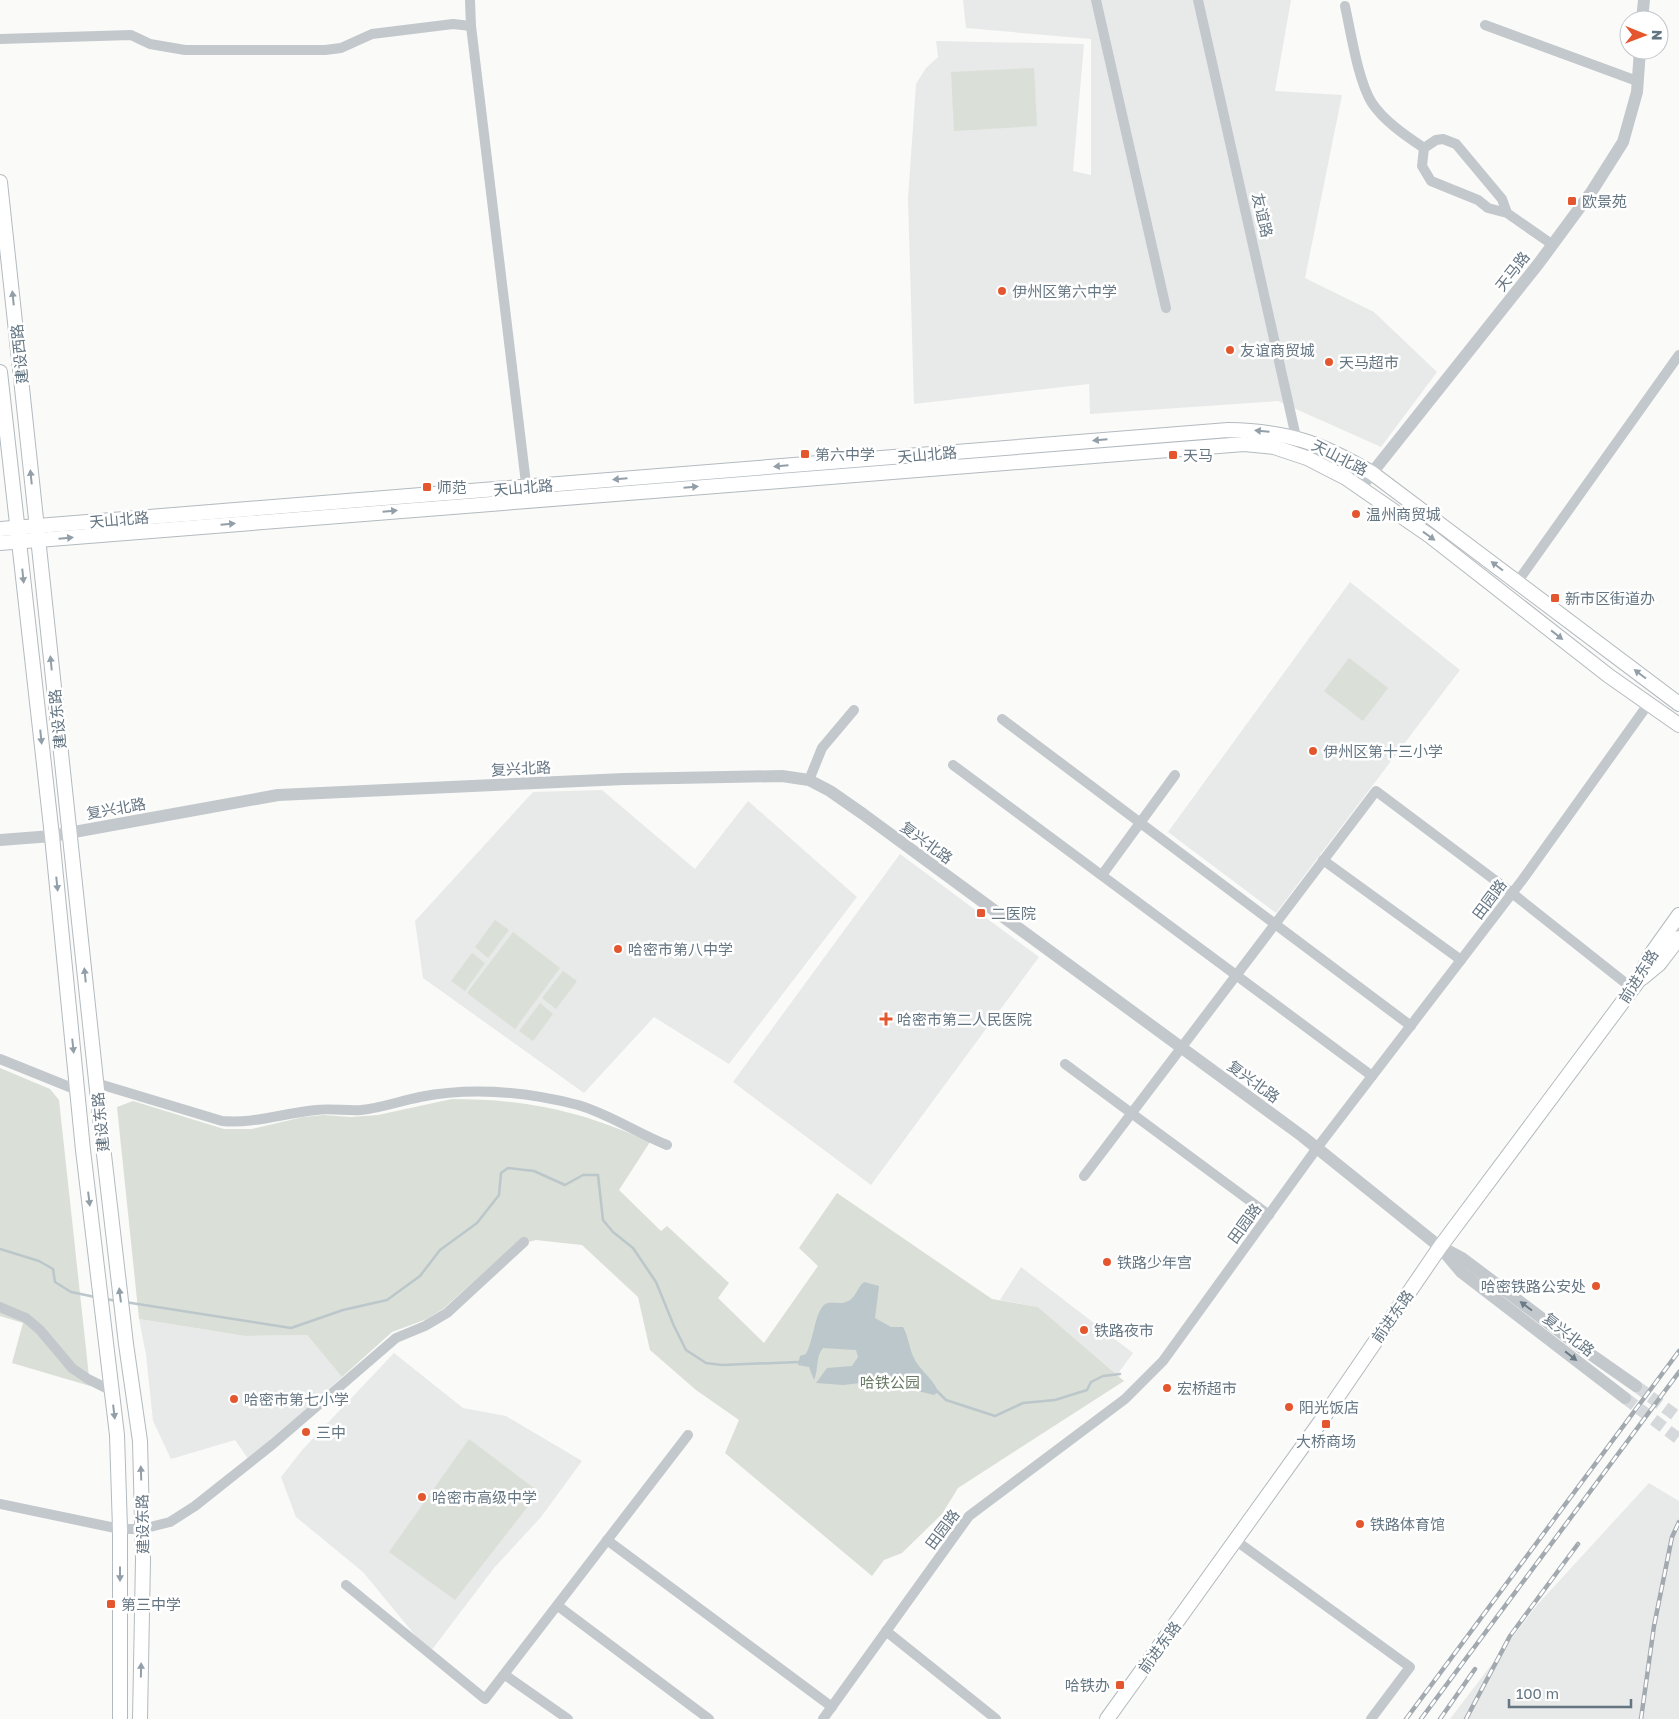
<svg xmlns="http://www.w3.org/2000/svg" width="1679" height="1719" viewBox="0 0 1679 1719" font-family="'Golos Text','Noto Sans SC',sans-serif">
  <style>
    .built { fill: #e8e9e9 }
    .green { fill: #dadfd7 }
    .water { fill: #bbc7cb }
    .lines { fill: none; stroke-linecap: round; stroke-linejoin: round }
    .stream { stroke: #bbc7cb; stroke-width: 2.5 }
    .tertiary-tunnel { stroke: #d5d9db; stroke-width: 12; stroke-dasharray: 12 6; stroke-linecap: butt }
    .secondary-casing { stroke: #b3babf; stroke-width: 16 }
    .minor { stroke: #c3c8cc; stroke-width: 10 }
    .tertiary { stroke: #c3c8cc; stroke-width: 12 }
    .secondary { stroke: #fff; stroke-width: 14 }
    .rail-casing { stroke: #a2aab0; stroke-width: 4.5 }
    .rail { stroke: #fff; stroke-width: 2.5; stroke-dasharray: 8; stroke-linecap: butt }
    .oneway { fill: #939fa8 }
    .oneway2 { fill: #6a7a87 }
    .poi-dot { fill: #e4572e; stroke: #fff; stroke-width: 2 }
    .labels { text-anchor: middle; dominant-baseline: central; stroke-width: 5; stroke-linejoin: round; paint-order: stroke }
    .poi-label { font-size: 15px; fill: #657683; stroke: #fff; text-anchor: start }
    .street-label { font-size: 15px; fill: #657683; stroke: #fff }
    .park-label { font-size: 15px; fill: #687a64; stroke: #fff }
  </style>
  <rect width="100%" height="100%" fill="#fafaf8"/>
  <g class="built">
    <polygon points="963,0 1291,0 1275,91 1342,95 1305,278 1374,312 1437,372 1381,447 1278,401 1090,414 1089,384 914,404 908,198 916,84 926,68 938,57 936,41 1084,44 1073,171 1091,175 1091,39 966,28"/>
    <polygon points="1350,582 1460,670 1276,913 1168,832"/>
    <polygon points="602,790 695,869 748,801 857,897 729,1064 654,1017 584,1093 423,978 415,921 533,792"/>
    <polygon points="900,854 1039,957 871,1185 733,1082"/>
    <polygon points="1021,1267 1133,1353 1117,1375 1038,1307 1000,1300"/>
    <polygon points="139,1319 245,1336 307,1335 342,1377 249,1460 235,1440 171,1459 153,1421 146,1355"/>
    <polygon points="394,1353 463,1408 506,1416 582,1461 541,1517 494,1568 431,1651 419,1640 363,1572 296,1517 281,1477 303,1449"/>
    <polygon points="1649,1483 1679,1501 1679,1719 1450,1719 1537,1605"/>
  </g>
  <g class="green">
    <polygon points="1034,68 1037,126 954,131 951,72"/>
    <polygon points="1349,658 1388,688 1363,721 1324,691"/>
    <polygon points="495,920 509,930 488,958 475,947"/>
    <polygon points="513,932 560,968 515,1029 467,993"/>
    <polygon points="472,953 485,963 465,991 451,981"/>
    <polygon points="563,971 577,981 556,1009 542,998"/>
    <polygon points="540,1003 553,1014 533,1041 519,1031"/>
    <polygon points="0,1068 50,1089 59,1100 90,1386 12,1363 23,1323 0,1316"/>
    <path d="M 452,1099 C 526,1099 582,1111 650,1142 L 619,1190 L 661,1231 L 667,1226 L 729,1283 L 718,1298 L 764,1343 L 818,1266 L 799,1248 L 837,1193 L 992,1299 L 1038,1307 L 1124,1381 L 958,1488 L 942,1514 L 902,1553 L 884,1560 L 872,1576 L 725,1453 L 739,1420 L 696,1390 L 650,1350 L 638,1297 L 582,1245 L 536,1240 L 513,1246 L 443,1309 L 427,1319 L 392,1332 L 342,1377 L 307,1335 L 245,1336 L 139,1319 L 117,1107 L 133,1101 L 224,1129 L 252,1129 L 303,1117 L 324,1115 L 351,1117 L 378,1115 Z"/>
    <polygon points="469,1439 539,1492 455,1600 389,1552"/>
  </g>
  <path class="water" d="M 864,1282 L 879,1286 L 875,1318 L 891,1327 L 903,1327 C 909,1337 909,1350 915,1360 C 920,1370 936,1382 938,1392 L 934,1395 L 898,1386 L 879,1387 L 869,1382 L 843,1385 L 816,1383 L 827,1368 L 852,1366 L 858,1357 L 856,1350 L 823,1348 C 815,1357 819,1369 814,1380 L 809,1367 L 798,1365 L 800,1356 L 806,1354 C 814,1339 814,1317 823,1306 C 828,1300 840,1305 846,1302 C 856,1299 857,1287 864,1282 Z"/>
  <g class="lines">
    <g class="stream">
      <polyline points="0,1249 39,1261 53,1269 55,1282 71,1292 95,1297"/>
      <polyline points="106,1299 117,1301"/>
      <polyline points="125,1302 291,1328 343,1310 387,1300 420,1276 440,1250 477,1223 499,1195 501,1173 508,1168 534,1171 565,1185 583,1175 598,1175 603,1220 613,1232 633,1248 656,1282 674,1326 686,1350 706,1363 722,1365 799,1362"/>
      <polyline points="937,1391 946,1400 995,1416 1023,1403 1055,1400 1087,1390 1091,1382 1103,1376 1120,1374"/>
    </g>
    <g class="tertiary-tunnel">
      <polyline points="1636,1386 1679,1418"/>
      <polyline points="1625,1398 1679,1439"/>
    </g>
    <defs>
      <g id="secondary">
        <polyline points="0,182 103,1146 126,1344 140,1441 143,1559 140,1719"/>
        <polyline points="0,372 52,836 83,1150 117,1435 120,1529 120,1719"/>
        <path d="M 0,529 L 1228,430 C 1288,431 1321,443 1372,473 L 1679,704"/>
        <polyline points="0,543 1244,444 1274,447 1307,458 1346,478 1430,536 1609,676 1679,725"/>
        <polyline points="1642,978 1659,964 1679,938"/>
        <polyline points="1107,1719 1321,1421 1440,1247 1639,980 1649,957 1679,915"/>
      </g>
    </defs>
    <use href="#secondary" class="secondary-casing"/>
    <g class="minor">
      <polyline points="470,0 471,26 528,500"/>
      <polyline points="1096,0 1166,308"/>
      <polyline points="1198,0 1296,437"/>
      <path d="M 1345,6 C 1351,33 1358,81 1372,103 C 1384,121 1406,136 1424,148"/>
      <polyline points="1485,25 1637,81"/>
      <polyline points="0,39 131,35 150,44 185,50 325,50 341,48 372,34 453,24 471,26"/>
      <polyline points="1507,213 1488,208 1478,200 1431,181 1422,166 1424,148 1436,140 1443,139 1456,144 1502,199 1507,213 1553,245"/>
      <polyline points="1518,581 1679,355"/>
      <polyline points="1002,719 1411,1026"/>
      <polyline points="953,765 1372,1076"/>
      <polyline points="809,780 822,748 854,710"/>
      <polyline points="1323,860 1461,960"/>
      <polyline points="1102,875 1175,775"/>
      <polyline points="0,1059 77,1090"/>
      <polyline points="1065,1064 1269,1215"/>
      <path d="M 96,1083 L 222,1121 C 254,1124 284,1113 316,1110 C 330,1108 346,1111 361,1110 C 381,1108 400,1101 420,1097 C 471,1087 527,1092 578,1105 C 609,1114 637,1133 667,1145"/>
      <polyline points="1084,1176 1376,791 1512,893 1633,989"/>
      <polyline points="0,1307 26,1318 40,1330 72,1368 88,1379 112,1391"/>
      <polyline points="0,1504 120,1529 142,1529 170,1522 195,1506 273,1444 396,1338 425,1326 447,1313 524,1242"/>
      <polyline points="607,1540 832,1707"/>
      <polyline points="1235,1540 1410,1667 1371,1719"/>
      <polyline points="346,1585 485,1699 688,1435"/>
      <polyline points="558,1606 709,1719"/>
      <polyline points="886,1631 996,1719"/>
      <polyline points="505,1675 568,1719"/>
      <polyline points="823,1719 969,1516 1125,1399 1163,1361 1317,1148 1523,879 1649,703"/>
    </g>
    <g class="tertiary">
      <polyline points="1642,20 1644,0"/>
      <polyline points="1360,488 1539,263 1592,191 1623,142 1637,92 1640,50"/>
      <polyline points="0,840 52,836 278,795 624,779 782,776 809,780 830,791 863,814 1302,1136 1440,1247 1461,1272 1625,1398"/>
      <polyline points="1445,1249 1462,1258 1576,1344 1636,1386"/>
    </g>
    <use href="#secondary" class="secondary"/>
    <defs>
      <g id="rail">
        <polyline points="1406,1719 1679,1351"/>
        <polyline points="1421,1719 1679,1372"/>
        <polyline points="1440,1719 1475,1669"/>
        <polyline points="1466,1719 1510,1636 1578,1544"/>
        <polyline points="1641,1719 1654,1626 1672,1537 1679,1522"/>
      </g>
    </defs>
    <use href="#rail" class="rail-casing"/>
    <use href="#rail" class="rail"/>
  </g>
  <defs><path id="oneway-solid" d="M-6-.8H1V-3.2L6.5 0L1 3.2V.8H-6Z" transform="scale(1.25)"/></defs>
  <g class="oneway">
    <use href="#oneway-solid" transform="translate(13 298) rotate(-96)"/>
    <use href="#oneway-solid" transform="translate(1262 431) rotate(-175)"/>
    <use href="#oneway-solid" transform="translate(1100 440) rotate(175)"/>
    <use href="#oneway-solid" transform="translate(781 466) rotate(175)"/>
    <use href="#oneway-solid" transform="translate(31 477) rotate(-96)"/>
    <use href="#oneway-solid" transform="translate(620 479) rotate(175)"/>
    <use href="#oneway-solid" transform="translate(691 487) rotate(-5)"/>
    <use href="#oneway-solid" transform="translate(390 511) rotate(-5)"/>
    <use href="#oneway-solid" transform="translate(228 524) rotate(-5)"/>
    <use href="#oneway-solid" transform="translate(1429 536) rotate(36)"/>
    <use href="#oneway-solid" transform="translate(66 538) rotate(-5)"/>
    <use href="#oneway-solid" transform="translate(1497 566) rotate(-143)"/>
    <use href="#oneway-solid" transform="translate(23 576) rotate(84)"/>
    <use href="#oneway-solid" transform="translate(1557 635) rotate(38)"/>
    <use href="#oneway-solid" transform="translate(51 663) rotate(-96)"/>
    <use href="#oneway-solid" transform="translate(1640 674) rotate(-143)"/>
    <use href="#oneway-solid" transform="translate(41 737) rotate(84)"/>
    <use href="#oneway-solid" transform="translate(57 884) rotate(84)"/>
    <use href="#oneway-solid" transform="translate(85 975) rotate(-96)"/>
    <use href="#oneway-solid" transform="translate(73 1046) rotate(84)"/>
    <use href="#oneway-solid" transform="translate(89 1199) rotate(83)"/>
    <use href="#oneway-solid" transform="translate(120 1295) rotate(-97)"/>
    <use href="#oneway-solid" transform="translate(114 1412) rotate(83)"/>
    <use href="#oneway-solid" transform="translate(141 1473) rotate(-92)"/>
    <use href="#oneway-solid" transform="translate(120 1574) rotate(90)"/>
    <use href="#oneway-solid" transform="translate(141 1670) rotate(-89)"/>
  </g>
  <g class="oneway2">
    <use href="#oneway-solid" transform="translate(1526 1306) rotate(-143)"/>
    <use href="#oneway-solid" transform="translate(1571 1356) rotate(38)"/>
  </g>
  <g class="poi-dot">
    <rect x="1567" y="196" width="10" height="10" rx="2.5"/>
    <circle cx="1002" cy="291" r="5"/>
    <circle cx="1230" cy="350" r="5"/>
    <circle cx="1329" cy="362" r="5"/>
    <rect x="800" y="449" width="10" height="10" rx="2.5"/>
    <rect x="1168" y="450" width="10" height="10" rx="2.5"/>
    <rect x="422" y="482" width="10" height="10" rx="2.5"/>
    <circle cx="1356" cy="514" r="5"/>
    <rect x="1550" y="593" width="10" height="10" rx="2.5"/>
    <circle cx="1313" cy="751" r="5"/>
    <rect x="976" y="908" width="10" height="10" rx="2.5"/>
    <circle cx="618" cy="949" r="5"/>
    <path d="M883.5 1011.5h5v5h5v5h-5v5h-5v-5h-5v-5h5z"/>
    <circle cx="1107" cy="1262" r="5"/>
    <circle cx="1596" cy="1286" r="5"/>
    <circle cx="1084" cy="1330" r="5"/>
    <circle cx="1167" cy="1388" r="5"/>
    <circle cx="234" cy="1399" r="5"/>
    <circle cx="1289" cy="1407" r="5"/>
    <rect x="1321" y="1419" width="10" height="10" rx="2.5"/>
    <circle cx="306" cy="1432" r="5"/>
    <circle cx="422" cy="1497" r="5"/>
    <circle cx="1360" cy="1524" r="5"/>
    <rect x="106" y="1599" width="10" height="10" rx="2.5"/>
    <rect x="1115" y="1680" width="10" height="10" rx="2.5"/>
  </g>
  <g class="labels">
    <g class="poi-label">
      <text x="1582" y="201">欧景苑</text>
      <text x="1012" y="291">伊州区第六中学</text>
      <text x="1240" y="350">友谊商贸城</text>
      <text x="1339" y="362">天马超市</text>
      <text x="815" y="454">第六中学</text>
      <text x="1183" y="455">天马</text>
      <text x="437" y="487">师范</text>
      <text x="1366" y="514">温州商贸城</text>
      <text x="1565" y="598">新市区街道办</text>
      <text x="1323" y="751">伊州区第十三小学</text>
      <text x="991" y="913">二医院</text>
      <text x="628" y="949">哈密市第八中学</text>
      <text x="897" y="1019">哈密市第二人民医院</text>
      <text x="1117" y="1262">铁路少年宫</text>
      <text x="1586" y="1286" text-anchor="end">哈密铁路公安处</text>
      <text x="1094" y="1330">铁路夜市</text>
      <text x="1177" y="1388">宏桥超市</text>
      <text x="244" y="1399">哈密市第七小学</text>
      <text x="1299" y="1407">阳光饭店</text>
      <text x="316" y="1432">三中</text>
      <text x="1326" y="1441" text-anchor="middle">大桥商场</text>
      <text x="432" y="1497">哈密市高级中学</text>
      <text x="1370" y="1524">铁路体育馆</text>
      <text x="121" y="1604">第三中学</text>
      <text x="1110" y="1685" text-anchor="end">哈铁办</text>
    </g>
    <g class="street-label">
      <text transform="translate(1263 215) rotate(77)">友谊路</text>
      <text transform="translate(1512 271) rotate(-52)">天马路</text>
      <text transform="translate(19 354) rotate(-96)">建设西路</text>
      <text transform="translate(927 454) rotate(-5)">天山北路</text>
      <text transform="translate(1340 457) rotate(27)">天山北路</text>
      <text transform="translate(523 487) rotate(-5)">天山北路</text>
      <text transform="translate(119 519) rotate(-5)">天山北路</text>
      <text transform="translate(57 719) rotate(-96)">建设东路</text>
      <text transform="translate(521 768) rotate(-3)">复兴北路</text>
      <text transform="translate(116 808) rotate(-10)">复兴北路</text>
      <text transform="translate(927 842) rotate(36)">复兴北路</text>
      <text transform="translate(1489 899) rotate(-53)">田园路</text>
      <text transform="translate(1638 976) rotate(-58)">前进东路</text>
      <text transform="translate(1254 1081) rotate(36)">复兴北路</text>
      <text transform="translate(100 1122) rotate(-96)">建设东路</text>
      <text transform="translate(1244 1223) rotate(-54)">田园路</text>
      <text transform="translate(1392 1316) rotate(-55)">前进东路</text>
      <text transform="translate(1569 1334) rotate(38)">复兴北路</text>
      <text transform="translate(142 1524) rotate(-91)">建设东路</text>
      <text transform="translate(942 1529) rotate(-53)">田园路</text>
      <text transform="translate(1159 1647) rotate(-54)">前进东路</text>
    </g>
    <g class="park-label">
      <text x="890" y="1382">哈铁公园</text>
    </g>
  </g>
  <g transform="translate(1644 35) rotate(91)"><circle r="24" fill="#ffffff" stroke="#c1c8cd"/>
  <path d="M0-4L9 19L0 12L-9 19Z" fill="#e4572e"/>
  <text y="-8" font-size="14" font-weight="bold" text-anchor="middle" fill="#657683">N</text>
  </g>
  <path d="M1509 1699v8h122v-8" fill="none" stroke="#657683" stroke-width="2.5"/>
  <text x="1516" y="1699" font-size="15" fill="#657683" stroke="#ffffff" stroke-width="4" paint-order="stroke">100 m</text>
</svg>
